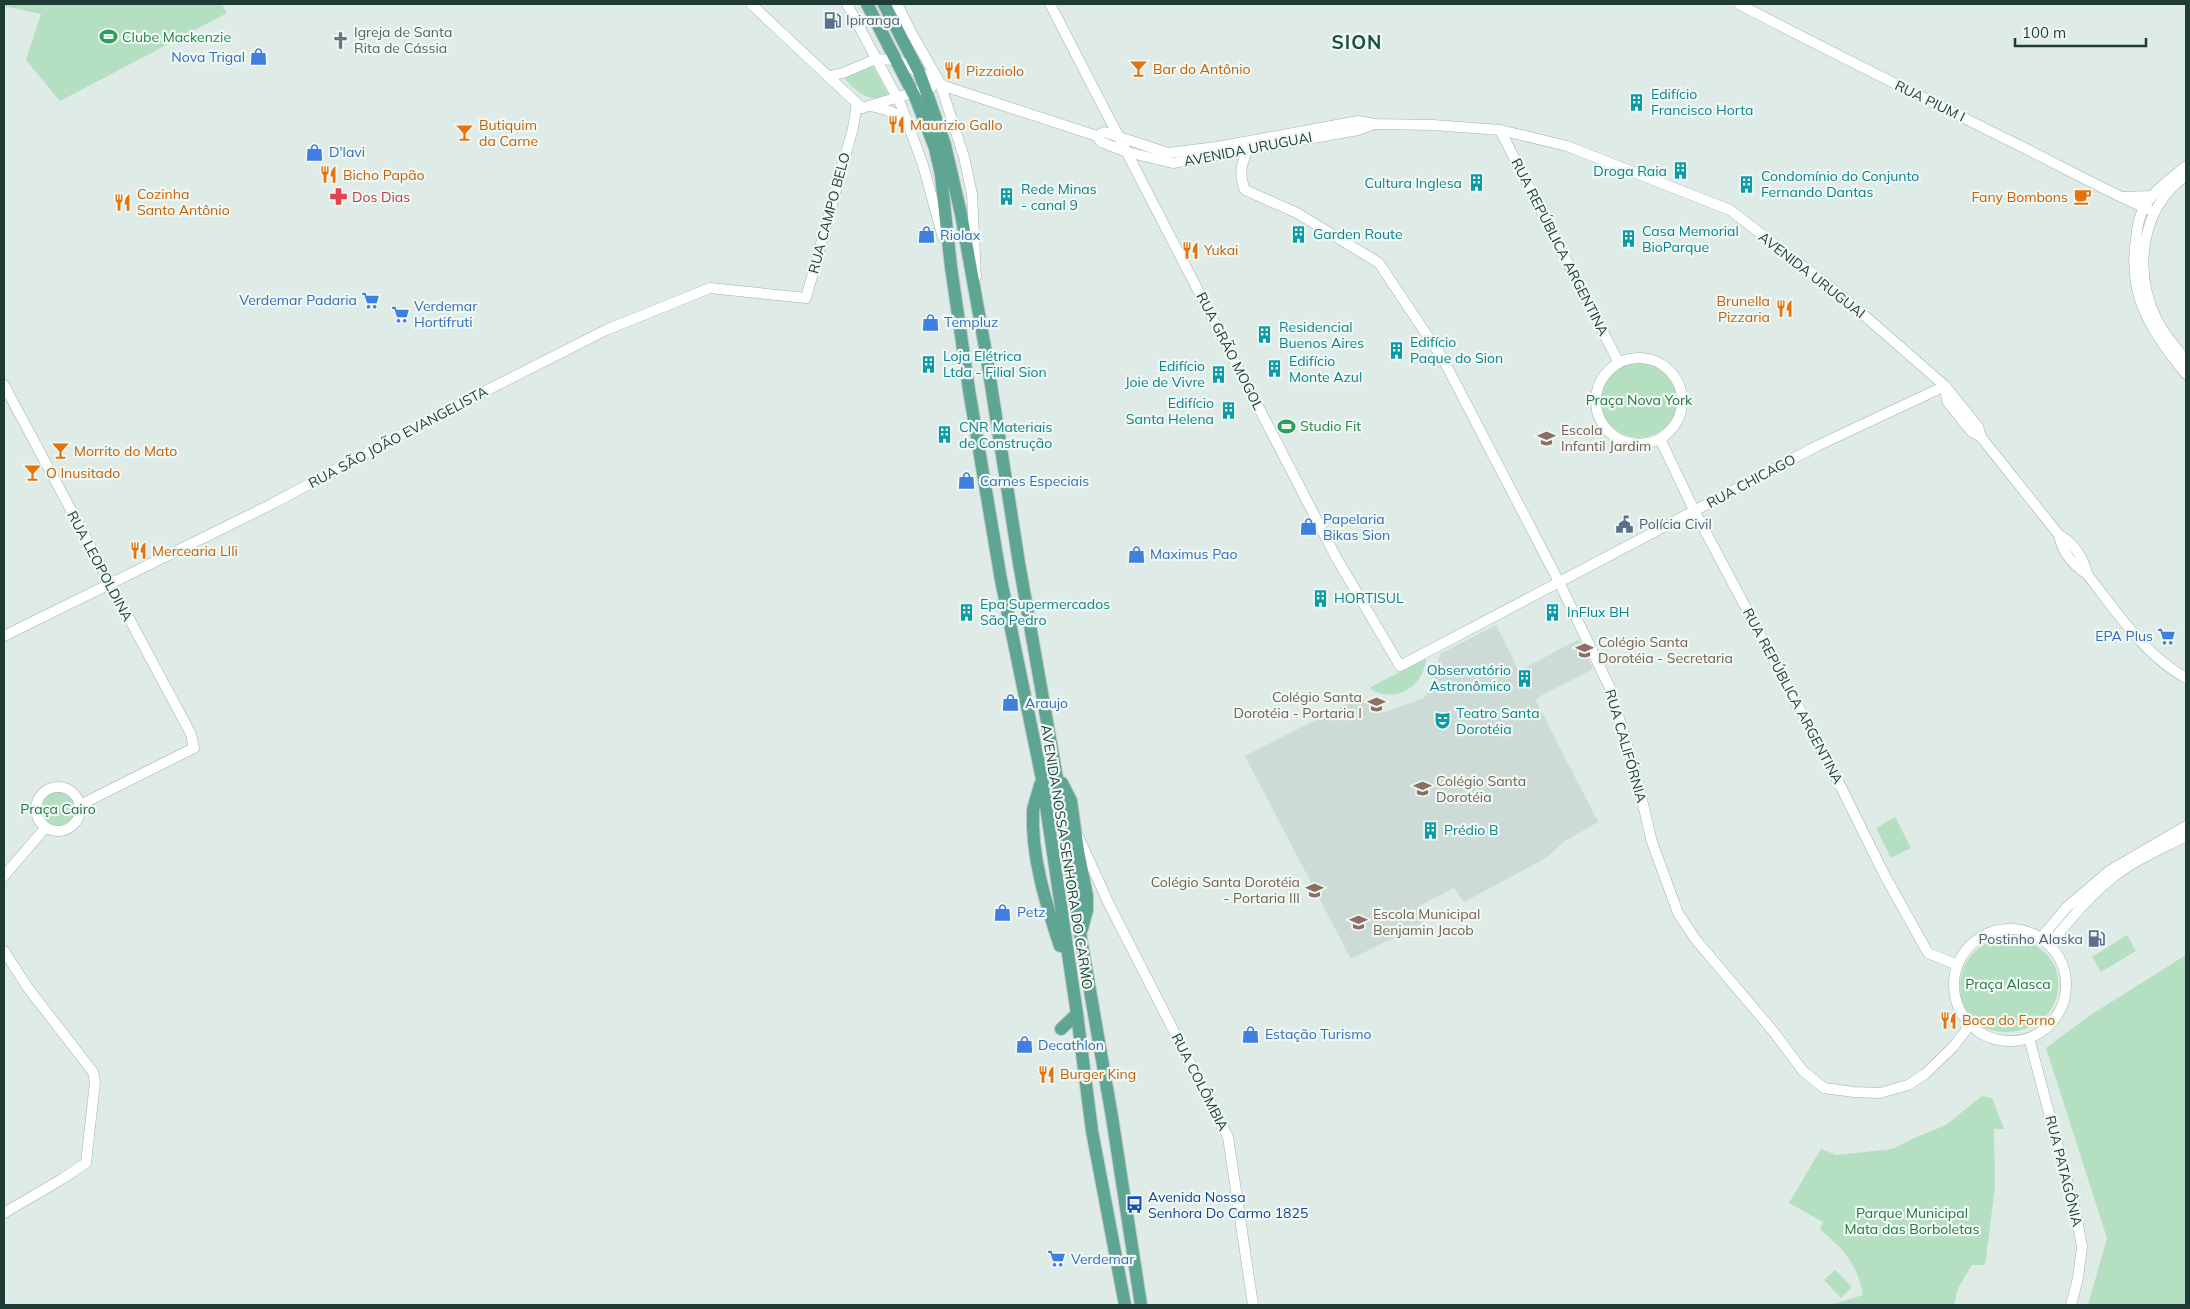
<svg xmlns="http://www.w3.org/2000/svg" width="2190" height="1309" viewBox="0 0 2190 1309" font-family="Mulish,sans-serif">
  <style>
    .built { fill: #ccdbd5 }
    .green { fill: #b5dfc1 }
    .lines { fill: none; stroke-linecap: round; stroke-linejoin: round }
    .tertiary-casing { stroke: #a1b3ad; stroke-width: 11 }
    .primary-casing { stroke: #c0c8c6; stroke-width: 14 }
    .tertiary { stroke: #fff; stroke-width: 10 }
    .primary { stroke: #5fa593; stroke-width: 12 }
    .labels { text-anchor: middle; dominant-baseline: central; stroke-width: 4.5; stroke-linejoin: round; paint-order: stroke }
    .service-label { font-size: 14px; fill: #4e5e75; stroke: #eff8f3; text-anchor: start }
    .worship-label { font-size: 14px; fill: #5b616d; stroke: #eff8f3; text-anchor: start }
    .leisure-label { font-size: 14px; fill: #27864d; stroke: #eff8f3; text-anchor: start }
    .shop-label { font-size: 14px; fill: #366cbe; stroke: #eff8f3; text-anchor: start }
    .food-label { font-size: 14px; fill: #c56008; stroke: #eff8f3; text-anchor: start }
    .culture-label { font-size: 14px; fill: #0d838f; stroke: #eff8f3; text-anchor: start }
    .street-label { font-size: 14px; fill: #1e3c35; stroke: #eff8f3 }
    .health-label { font-size: 14px; fill: #be3a42; stroke: #eff8f3; text-anchor: start }
    .park-label { font-size: 14px; fill: #257646; stroke: #eff8f3 }
    .education-label { font-size: 14px; fill: #785e54; stroke: #eff8f3; text-anchor: start }
    .transit-label { font-size: 14px; fill: #164399; stroke: #eff8f3; text-anchor: start }
    .district-label { font-size: 19px; font-weight: bold; letter-spacing: 1px; fill: #195043; stroke: #eff8f3 }
  </style>
  <rect width="100%" height="100%" fill="#deebe6"/>
  <polygon class="built" points="1496,625 1519,671 1579,639 1593,669 1535,699 1598,822 1565,841 1546,858 1464,902 1454,888 1419,906 1423,923 1351,959 1245,756 1360,697 1386,712 1424,698 1433,684 1440,654"/>
  <g class="green">
    <polygon points="4,4 222,4 227,13 60,101 26,60 41,14 4,6"/>
    <path d="M 873,66 L 890,97 C 868,102 858,94 844,78 Z"/>
    <circle cx="1639" cy="400" r="38"/>
    <path d="M 1426,658 C 1424,687 1395,705 1369,688 Z"/>
    <circle cx="58" cy="809" r="20"/>
    <polygon points="1895,817 1911,848 1891,858 1876,828"/>
    <polygon points="2127,935 2136,951 2101,972 2092,957"/>
    <path d="M 2011,937 C 2081,948 2069,1034 2003,1032 C 1946,1030 1943,941 2011,937 Z"/>
    <polygon points="2186,955 2186,1305 2088,1305 2107,1238 2046,1048 2089,1016"/>
    <path d="M 1982,1096 L 1992,1098 L 2004,1129 L 1994,1129 L 1995,1187 L 1985,1265 L 1972,1265 L 1958,1288 L 1954,1305 L 1830,1305 L 1863,1295 C 1859,1267 1842,1246 1820,1230 L 1823,1222 L 1789,1203 L 1821,1149 L 1836,1155 L 1893,1149 L 1912,1139 L 1946,1125 Z"/>
    <polygon points="1835,1270 1852,1287 1841,1298 1824,1280"/>
  </g>
  <g class="lines">
    <defs>
      <g id="tertiary">
        <polyline points="751,4 862,108"/>
        <polyline points="847,4 901,105 923,165 943,238"/>
        <polyline points="897,4 912,34 940,83 964,157 972,194 976,277"/>
        <polyline points="1050,4 1337,559 1400,666 1819,445 1945,386"/>
        <path d="M 1739,4 C 1826,50 1915,93 2004,138 C 2054,162 2103,190 2154,212"/>
        <polyline points="830,76 843,73 876,59 897,60 944,86 1097,136 1101,142 1127,152 1173,163 1358,130 1374,124"/>
        <path d="M 871,106 C 885,109 896,112 907,122"/>
        <polyline points="862,108 932,87"/>
        <polyline points="1500,130 1619,363"/>
        <polyline points="1097,136 1104,132 1168,153 1217,147 1358,121 1375,124 1433,125 1500,130 1567,146 1730,210 1842,296 1945,386 1978,427 1981,437"/>
        <path d="M 1247,151 C 1241,166 1239,175 1245,190 L 1297,213 L 1379,263 L 1443,359 L 1559,582 L 1610,688 L 1636,775 L 1652,842 L 1678,913 L 1696,940 L 1773,1031 L 1803,1071 L 1824,1088 L 1854,1092 L 1880,1093 L 1908,1085 L 1925,1074 L 1953,1047 L 1970,1025"/>
        <path d="M 2186,166 C 2172,178 2155,189 2145,206 C 2139,215 2137,228 2136,239 C 2127,298 2152,331 2186,374"/>
        <path d="M 2186,176 C 2140,208 2133,272 2157,320 C 2164,335 2177,348 2186,361"/>
        <polyline points="2122,197 2151,196"/>
        <circle cx="1639" cy="401" r="43"/>
        <polyline points="4,385 191,734 194,748 80,805"/>
        <path d="M 1945,387 L 1947,401 L 1972,432 L 1981,437 L 2059,535 C 2062,552 2073,565 2087,574 C 2116,611 2144,655 2186,678"/>
        <polyline points="1660,439 1694,510 1841,787 1884,874 1928,953 1958,965"/>
        <path d="M 2059,535 C 2073,542 2084,558 2087,574"/>
        <polyline points="4,636 272,504 430,419 606,330 710,288 806,298 853,128 857,103"/>
        <circle cx="58" cy="809" r="22"/>
        <polyline points="1079,838 1108,902 1228,1137 1253,1305"/>
        <polyline points="4,876 45,828"/>
        <circle cx="2010" cy="985" r="56"/>
        <polyline points="2041,938 2067,907 2109,871 2186,826"/>
        <path d="M 2049,945 C 2069,921 2088,897 2112,878 C 2134,860 2162,849 2186,836"/>
        <polyline points="4,951 28,988 93,1072 95,1082 86,1163 62,1179 4,1213"/>
        <polyline points="2029,1038 2076,1214 2082,1247 2078,1278 2071,1305"/>
      </g>
      <g id="primary">
        <polyline points="867,4 916,99 935,148 941,175 951,267 969,390 1001,580 1042,779 1077,1014 1092,1131 1125,1305"/>
        <polyline points="884,4 919,72 930,102 945,145 961,214 986,353 1019,563 1064,818 1080,933 1112,1117 1141,1305"/>
        <polyline points="1062,783 1071,801 1078,851 1087,896 1087,910 1082,929"/>
        <path d="M 1040,785 C 1038,794 1034,803 1033,811 C 1031,856 1046,904 1060,946"/>
        <polyline points="1061,1029 1077,1014"/>
      </g>
    </defs>
    <use href="#tertiary" class="tertiary-casing"/>
    <use href="#primary" class="primary-casing"/>
    <use href="#tertiary" class="tertiary"/>
    <use href="#primary" class="primary"/>
  </g>
  <defs>
    <symbol id="fuel-bare" viewBox="-9 -9 18 18"><path d="M-5.5-6h7V0h2V4h1.3V-2.5L3-4.5l.8-.8L6-3V5H2.5V1h-1V6h-7ZM-4.2-4.7v3.2H.2V-4.7Z" fill="#5c6f8a" stroke="#eff8f3" stroke-width="2.5" paint-order="stroke"/></symbol>
    <symbol id="stadium-bare" viewBox="-9 -9 18 18"><path d="M0-5a6.5 5 0 1 0 0 10a6.5 5 0 1 0 0-10ZM-3.5-1.8h7v3.6h-7Z" fill="#2e9e5b" stroke="#eff8f3" stroke-width="2.5" paint-order="stroke"/></symbol>
    <symbol id="church-bare" viewBox="-9 -9 18 18"><path d="M-1.2-6h2.4v3.5h3.3v2.4h-3.3V6h-2.4V-.1h-3.3v-2.4h3.3Z" fill="#6b7280" stroke="#eff8f3" stroke-width="2.5" paint-order="stroke"/></symbol>
    <symbol id="shop-bare" viewBox="-9 -9 18 18"><path d="M-5-2.5h2.3a2.7 3.5 0 0 1 5.4 0H5L5.5 6h-11ZM-1.5-2.5h3a1.5 2.3 0 0 0-3 0Z" fill="#3f7fe0" stroke="#eff8f3" stroke-width="2.5" paint-order="stroke"/></symbol>
    <symbol id="bar-bare" viewBox="-9 -9 18 18"><path d="M-6-5H6L.8 .8V4.5H3.5V6h-7V4.5H-.8V.8Z" fill="#e8710a" stroke="#eff8f3" stroke-width="2.5" paint-order="stroke"/></symbol>
    <symbol id="restaurant-bare" viewBox="-9 -9 18 18"><path d="M-5-6h1v4h1v-4h1v4h1v-4h1v5L-1.5 .5V6h-2V.5L-5-1ZM5-6V6H3V1.5H1.5Q1.5-4 5-6Z" fill="#e8710a" stroke="#eff8f3" stroke-width="2.5" paint-order="stroke"/></symbol>
    <symbol id="building-bare" viewBox="-9 -9 18 18"><path d="M-4-6H4V6H1V3H-1V6H-4ZM-2.5-4.3h1.7v1.8h-1.7ZM.8-4.3h1.7v1.8H.8ZM-2.5-1h1.7V.8h-1.7ZM.8-1h1.7V.8H.8Z" fill="#0f9aa8" stroke="#eff8f3" stroke-width="2.5" paint-order="stroke"/></symbol>
    <symbol id="pharmacy-bare" viewBox="-9 -9 18 18"><path d="M-2-6h4v4h4v4h-4v4h-4v-4h-4v-4h4Z" fill="#e0444e" stroke="#eff8f3" stroke-width="2.5" paint-order="stroke"/></symbol>
    <symbol id="cafe-bare" viewBox="-9 -9 18 18"><path d="M-5.5-4.5H6V0H3Q3 3.5 0 3.5H-2.5Q-5.5 3.5-5.5 0ZM3-3.2v2h1.7v-2ZM-6 4.5H4V6H-6Z" fill="#e8710a" stroke="#eff8f3" stroke-width="2.5" paint-order="stroke"/></symbol>
    <symbol id="supermarket-bare" viewBox="-9 -9 18 18"><path d="M-6-5.5h2.5l.6 2H6L4.5 2H-2.5L-4.4-4H-6ZM-1.5 3.2a1.3 1.3 0 1 0 .1 0ZM3 3.2a1.3 1.3 0 1 0 .1 0Z" fill="#3f7fe0" stroke="#eff8f3" stroke-width="2.5" paint-order="stroke"/></symbol>
    <symbol id="school-bare" viewBox="-9 -9 18 18"><path d="M0-5L7-2L0 1L-7-2ZM-4 1L0 2.5L4 1V4Q0 6-4 4Z" fill="#8d6e63" stroke="#eff8f3" stroke-width="2.5" paint-order="stroke"/></symbol>
    <symbol id="civic-bare" viewBox="-9 -9 18 18"><path d="M-.6-6.5H3V-4.5H.6V-3L4-1V1h2V6H-6V1h2V-1L-.6-3ZM-1.2 2.5V6h2.4V2.5Z" fill="#5c6f8a" stroke="#eff8f3" stroke-width="2.5" paint-order="stroke"/></symbol>
    <symbol id="theatre-bare" viewBox="-9 -9 18 18"><path d="M-5-5.5Q0-4 5-5.5V0Q5 5 0 6Q-5 5-5 0ZM-3.3-2.5H-1v1.5H-3.3ZM1-2.5H3.3v1.5H1ZM-2.8 1Q0 5.5 2.8 1Z" fill="#0f9aa8" stroke="#eff8f3" stroke-width="2.5" paint-order="stroke"/></symbol>
    <symbol id="bus-bare" viewBox="-9 -9 18 18"><path d="M-5-6H5V4H4V6H2V4H-2V6H-4V4H-5ZM-3.5-4V0h7V-4ZM-3.5 1.2v1.5H-2V1.2ZM2 1.2v1.5H3.5V1.2Z" fill="#1a4fb4" stroke="#eff8f3" stroke-width="2.5" paint-order="stroke"/></symbol>
  </defs>
  <g fill-rule="evenodd">
    <use href="#fuel-bare" x="820" y="8" width="25" height="25"/>
    <use href="#stadium-bare" x="96" y="24" width="25" height="25"/>
    <use href="#church-bare" x="328" y="28" width="25" height="25"/>
    <use href="#shop-bare" x="246" y="44" width="25" height="25"/>
    <use href="#bar-bare" x="1126" y="56" width="25" height="25"/>
    <use href="#restaurant-bare" x="940" y="58" width="25" height="25"/>
    <use href="#building-bare" x="1624" y="90" width="25" height="25"/>
    <use href="#restaurant-bare" x="884" y="112" width="25" height="25"/>
    <use href="#bar-bare" x="452" y="120" width="25" height="25"/>
    <use href="#shop-bare" x="302" y="140" width="25" height="25"/>
    <use href="#building-bare" x="1668" y="158" width="25" height="25"/>
    <use href="#restaurant-bare" x="316" y="162" width="25" height="25"/>
    <use href="#building-bare" x="1464" y="170" width="25" height="25"/>
    <use href="#building-bare" x="1734" y="172" width="25" height="25"/>
    <use href="#pharmacy-bare" x="326" y="184" width="25" height="25"/>
    <use href="#building-bare" x="994" y="184" width="25" height="25"/>
    <use href="#cafe-bare" x="2070" y="184" width="25" height="25"/>
    <use href="#restaurant-bare" x="110" y="190" width="25" height="25"/>
    <use href="#building-bare" x="1286" y="222" width="25" height="25"/>
    <use href="#shop-bare" x="914" y="222" width="25" height="25"/>
    <use href="#building-bare" x="1616" y="226" width="25" height="25"/>
    <use href="#restaurant-bare" x="1178" y="238" width="25" height="25"/>
    <use href="#supermarket-bare" x="358" y="288" width="25" height="25"/>
    <use href="#restaurant-bare" x="1772" y="296" width="25" height="25"/>
    <use href="#supermarket-bare" x="388" y="302" width="25" height="25"/>
    <use href="#shop-bare" x="918" y="310" width="25" height="25"/>
    <use href="#building-bare" x="1252" y="322" width="25" height="25"/>
    <use href="#building-bare" x="1384" y="338" width="25" height="25"/>
    <use href="#building-bare" x="916" y="352" width="25" height="25"/>
    <use href="#building-bare" x="1262" y="356" width="25" height="25"/>
    <use href="#building-bare" x="1206" y="362" width="25" height="25"/>
    <use href="#building-bare" x="1216" y="398" width="25" height="25"/>
    <use href="#stadium-bare" x="1274" y="414" width="25" height="25"/>
    <use href="#building-bare" x="932" y="422" width="25" height="25"/>
    <use href="#school-bare" x="1534" y="426" width="25" height="25"/>
    <use href="#bar-bare" x="48" y="438" width="25" height="25"/>
    <use href="#bar-bare" x="20" y="460" width="25" height="25"/>
    <use href="#shop-bare" x="954" y="468" width="25" height="25"/>
    <use href="#civic-bare" x="1612" y="512" width="25" height="25"/>
    <use href="#shop-bare" x="1296" y="514" width="25" height="25"/>
    <use href="#restaurant-bare" x="126" y="538" width="25" height="25"/>
    <use href="#shop-bare" x="1124" y="542" width="25" height="25"/>
    <use href="#building-bare" x="1308" y="586" width="25" height="25"/>
    <use href="#building-bare" x="954" y="600" width="25" height="25"/>
    <use href="#building-bare" x="1540" y="600" width="25" height="25"/>
    <use href="#supermarket-bare" x="2154" y="624" width="25" height="25"/>
    <use href="#school-bare" x="1572" y="638" width="25" height="25"/>
    <use href="#building-bare" x="1512" y="666" width="25" height="25"/>
    <use href="#shop-bare" x="998" y="690" width="25" height="25"/>
    <use href="#school-bare" x="1364" y="692" width="25" height="25"/>
    <use href="#theatre-bare" x="1430" y="708" width="25" height="25"/>
    <use href="#school-bare" x="1410" y="776" width="25" height="25"/>
    <use href="#building-bare" x="1418" y="818" width="25" height="25"/>
    <use href="#school-bare" x="1302" y="878" width="25" height="25"/>
    <use href="#shop-bare" x="990" y="900" width="25" height="25"/>
    <use href="#school-bare" x="1346" y="910" width="25" height="25"/>
    <use href="#fuel-bare" x="2084" y="926" width="25" height="25"/>
    <use href="#restaurant-bare" x="1936" y="1008" width="25" height="25"/>
    <use href="#shop-bare" x="1238" y="1022" width="25" height="25"/>
    <use href="#shop-bare" x="1012" y="1032" width="25" height="25"/>
    <use href="#restaurant-bare" x="1034" y="1062" width="25" height="25"/>
    <use href="#bus-bare" x="1122" y="1192" width="25" height="25"/>
    <use href="#supermarket-bare" x="1044" y="1246" width="25" height="25"/>
  </g>
  <g class="labels">
    <g class="service-label">
      <text x="846" y="20">Ipiranga</text>
      <text x="1639" y="524">Polícia Civil</text>
      <text x="2083" y="939" text-anchor="end">Postinho Alaska</text>
    </g>
    <g class="worship-label">
      <text x="354" y="32">Igreja de Santa<tspan x="354" dy="16">Rita de Cássia</tspan></text>
    </g>
    <g class="leisure-label">
      <text x="122" y="37">Clube Mackenzie</text>
      <text x="1300" y="426">Studio Fit</text>
    </g>
    <g class="shop-label">
      <text x="245" y="57" text-anchor="end">Nova Trigal</text>
      <text x="329" y="152">D'lavi</text>
      <text x="940" y="235">Riolax</text>
      <text x="357" y="300" text-anchor="end">Verdemar Padaria</text>
      <text x="414" y="306">Verdemar<tspan x="414" dy="16">Hortifruti</tspan></text>
      <text x="944" y="322">Templuz</text>
      <text x="980" y="481">Carnes Especiais</text>
      <text x="1323" y="519">Papelaria<tspan x="1323" dy="16">Bikas Sion</tspan></text>
      <text x="1150" y="554">Maximus Pao</text>
      <text x="2153" y="636" text-anchor="end">EPA Plus</text>
      <text x="1025" y="703">Araujo</text>
      <text x="1017" y="912">Petz</text>
      <text x="1265" y="1034">Estação Turismo</text>
      <text x="1038" y="1045">Decathlon</text>
      <text x="1071" y="1259">Verdemar</text>
    </g>
    <g class="food-label">
      <text x="1153" y="69">Bar do Antônio</text>
      <text x="966" y="71">Pizzaiolo</text>
      <text x="479" y="125">Butiquim<tspan x="479" dy="16">da Carne</tspan></text>
      <text x="910" y="125">Maurizio Gallo</text>
      <text x="343" y="175">Bicho Papão</text>
      <text x="137" y="194">Cozinha<tspan x="137" dy="16">Santo Antônio</tspan></text>
      <text x="2068" y="197" text-anchor="end">Fany Bombons</text>
      <text x="1204" y="250">Yukai</text>
      <text x="1770" y="301" text-anchor="end">Brunella<tspan x="1770" dy="16">Pizzaria</tspan></text>
      <text x="74" y="451">Morrito do Mato</text>
      <text x="46" y="473">O Inusitado</text>
      <text x="152" y="551">Mercearia LIli</text>
      <text x="1962" y="1020">Boca do Forno</text>
      <text x="1060" y="1074">Burger King</text>
    </g>
    <g class="culture-label">
      <text x="1651" y="94">Edifício<tspan x="1651" dy="16">Francisco Horta</tspan></text>
      <text x="1667" y="171" text-anchor="end">Droga Raia</text>
      <text x="1761" y="176">Condomínio do Conjunto<tspan x="1761" dy="16">Fernando Dantas</tspan></text>
      <text x="1462" y="183" text-anchor="end">Cultura Inglesa</text>
      <text x="1021" y="189">Rede Minas<tspan x="1021" dy="16">- canal 9</tspan></text>
      <text x="1642" y="231">Casa Memorial<tspan x="1642" dy="16">BioParque</tspan></text>
      <text x="1313" y="234">Garden Route</text>
      <text x="1279" y="327">Residencial<tspan x="1279" dy="16">Buenos Aires</tspan></text>
      <text x="1410" y="342">Edifício<tspan x="1410" dy="16">Paque do Sion</tspan></text>
      <text x="943" y="356">Loja Elétrica<tspan x="943" dy="16">Ltda - Filial Sion</tspan></text>
      <text x="1289" y="361">Edifício<tspan x="1289" dy="16">Monte Azul</tspan></text>
      <text x="1205" y="366" text-anchor="end">Edifício<tspan x="1205" dy="16">Joie de Vivre</tspan></text>
      <text x="1214" y="403" text-anchor="end">Edifício<tspan x="1214" dy="16">Santa Helena</tspan></text>
      <text x="959" y="427">CNR Materiais<tspan x="959" dy="16">de Construção</tspan></text>
      <text x="1334" y="598">HORTISUL</text>
      <text x="980" y="604">Epa Supermercados<tspan x="980" dy="16">São Pedro</tspan></text>
      <text x="1567" y="612">InFlux BH</text>
      <text x="1511" y="670" text-anchor="end">Observatório<tspan x="1511" dy="16">Astronômico</tspan></text>
      <text x="1456" y="713">Teatro Santa<tspan x="1456" dy="16">Dorotéia</tspan></text>
      <text x="1444" y="830">Prédio B</text>
    </g>
    <g class="street-label">
      <text transform="translate(1930 101) rotate(26)">RUA PIUM I</text>
      <text transform="translate(1248 149) rotate(-11)">AVENIDA URUGUAI</text>
      <text transform="translate(829 213) rotate(-75)">RUA CAMPO BELO</text>
      <text transform="translate(1560 247) rotate(63)">RUA REPÚBLICA ARGENTINA</text>
      <text transform="translate(1812 275) rotate(38)">AVENIDA URUGUAI</text>
      <text transform="translate(1230 351) rotate(63)">RUA GRÃO MOGOL</text>
      <text transform="translate(398 437) rotate(-28)">RUA SÃO JOÃO EVANGELISTA</text>
      <text transform="translate(1751 481) rotate(-28)">RUA CHICAGO</text>
      <text transform="translate(100 566) rotate(62)">RUA LEOPOLDINA</text>
      <text transform="translate(1793 696) rotate(62)">RUA REPÚBLICA ARGENTINA</text>
      <text transform="translate(1626 746) rotate(74)">RUA CALIFÓRNIA</text>
      <text transform="translate(1067 857) rotate(81)">AVENIDA NOSSA SENHORA DO CARMO</text>
      <text transform="translate(1200 1082) rotate(63)">RUA COLÔMBIA</text>
      <text transform="translate(2064 1171) rotate(76)">RUA PATAGÔNIA</text>
    </g>
    <g class="health-label">
      <text x="352" y="197">Dos Dias</text>
    </g>
    <g class="park-label">
      <text x="1639" y="400">Praça Nova York</text>
      <text x="58" y="809">Praça Cairo</text>
      <text x="2008" y="984">Praça Alasca</text>
      <text x="1912" y="1213">Parque Municipal<tspan x="1912" dy="16">Mata das Borboletas</tspan></text>
    </g>
    <g class="education-label">
      <text x="1561" y="430">Escola<tspan x="1561" dy="16">Infantil Jardim</tspan></text>
      <text x="1598" y="642">Colégio Santa<tspan x="1598" dy="16">Dorotéia - Secretaria</tspan></text>
      <text x="1362" y="697" text-anchor="end">Colégio Santa<tspan x="1362" dy="16">Dorotéia - Portaria I</tspan></text>
      <text x="1436" y="781">Colégio Santa<tspan x="1436" dy="16">Dorotéia</tspan></text>
      <text x="1300" y="882" text-anchor="end">Colégio Santa Dorotéia<tspan x="1300" dy="16">- Portaria III</tspan></text>
      <text x="1373" y="914">Escola Municipal<tspan x="1373" dy="16">Benjamin Jacob</tspan></text>
    </g>
    <g class="transit-label">
      <text x="1148" y="1197">Avenida Nossa<tspan x="1148" dy="16">Senhora Do Carmo 1825</tspan></text>
    </g>
    <g class="district-label">
      <text x="1357" y="42">SION</text>
    </g>
  </g>
  <rect width="2190" height="1309" fill="none" stroke="#1e3c35" stroke-width="10"/>
  <path d="M2015 38v8h131v-8" fill="none" stroke="#1e3c35" stroke-width="2.5"/>
  <text x="2022" y="38" font-size="15" fill="#1e3c35" stroke="#eff8f3" stroke-width="4" paint-order="stroke">100 m</text>
</svg>
